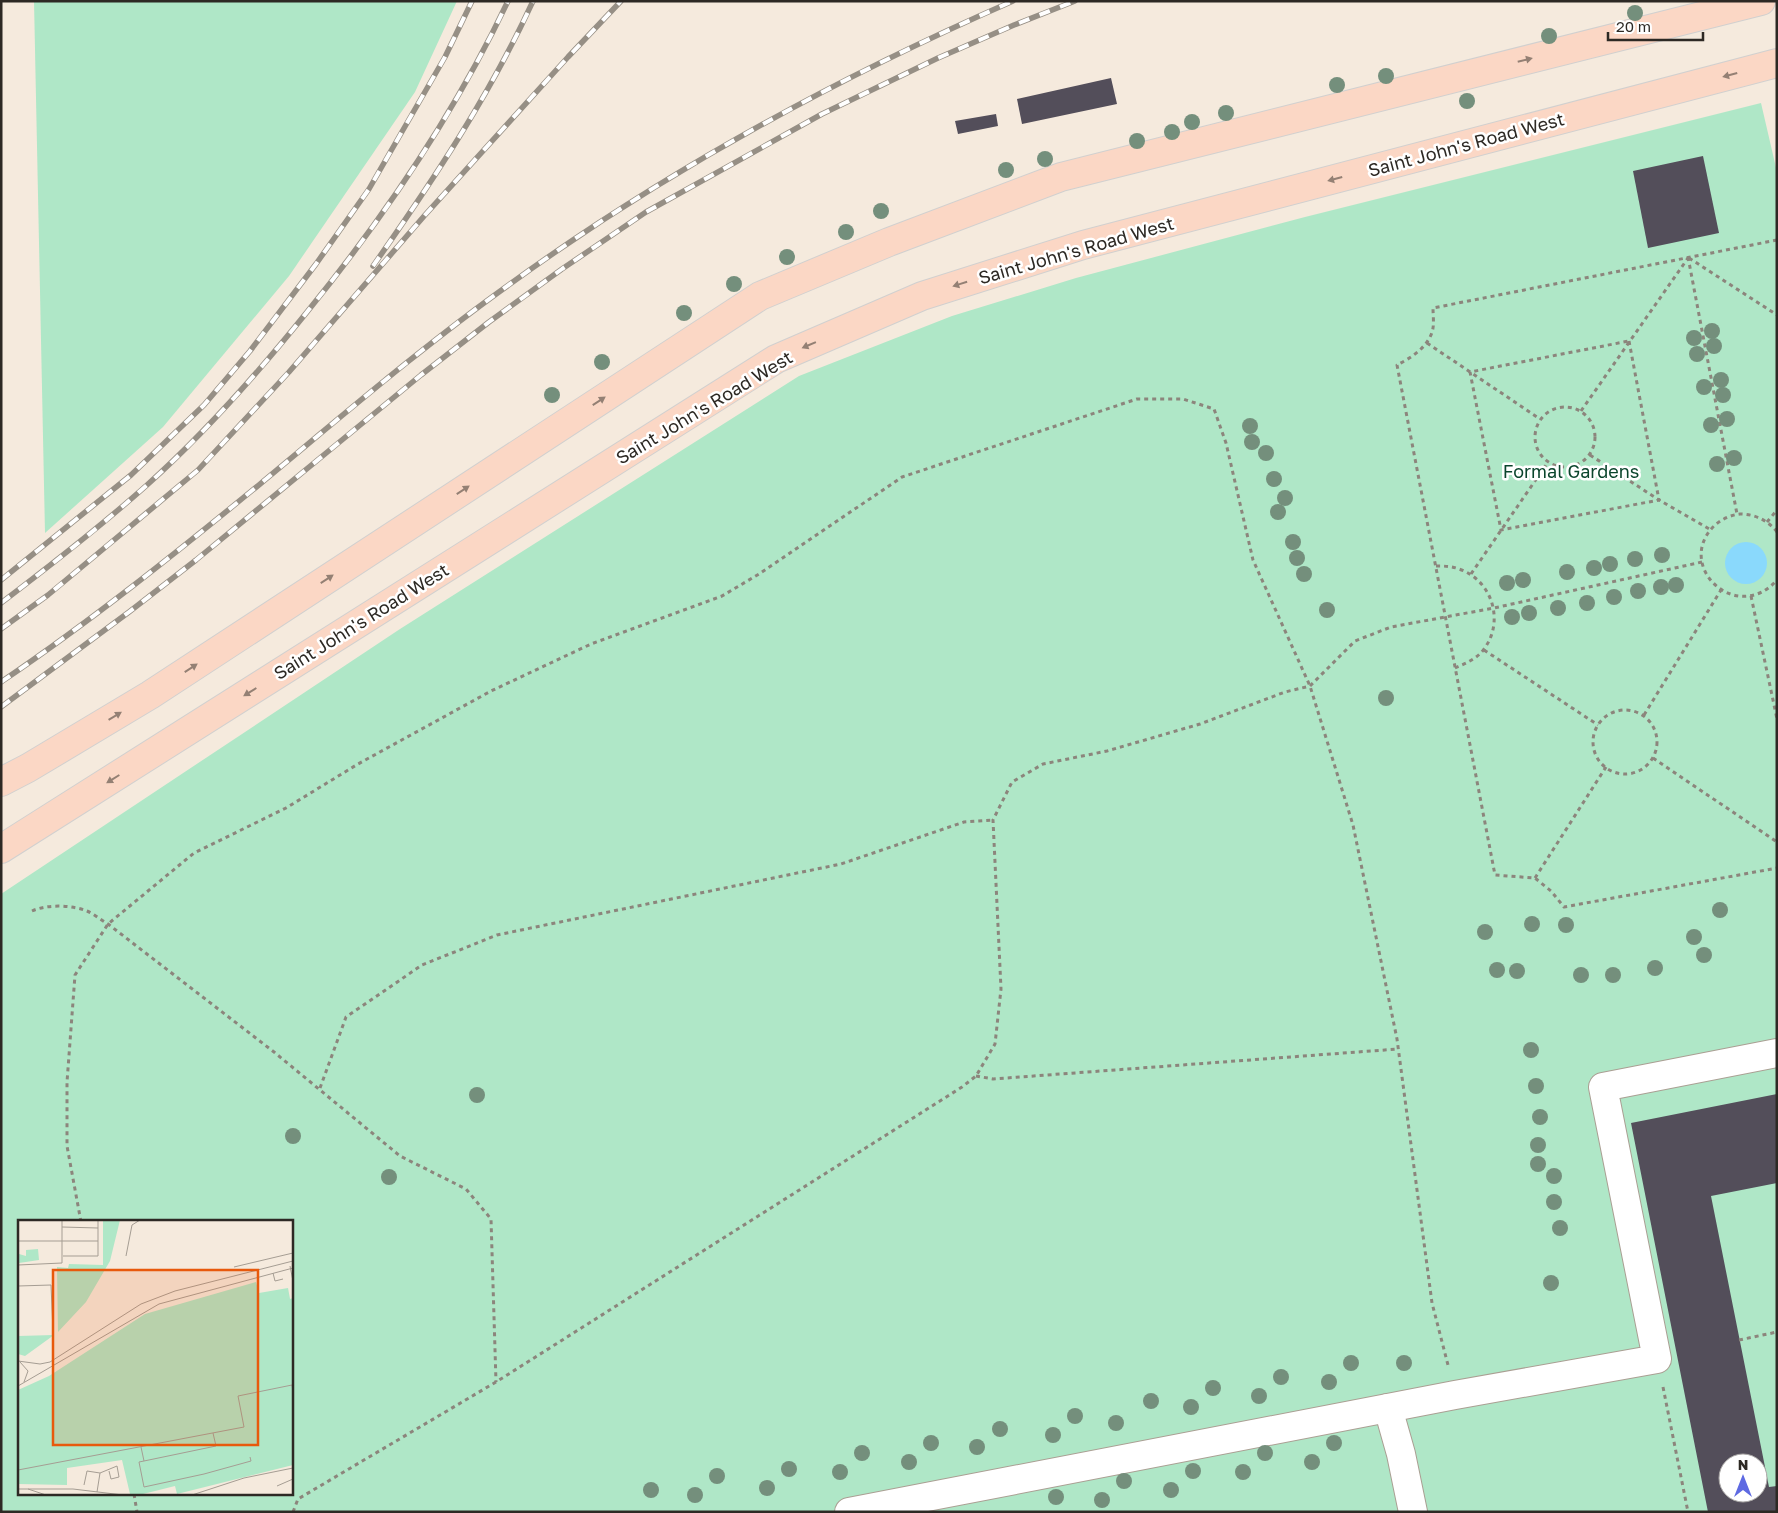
<svg xmlns="http://www.w3.org/2000/svg" width="1778" height="1513" viewBox="0 0 1778 1513" font-family="'Golos Text',sans-serif">
  <style>
    .green { fill: #afe7c7; fill-rule: evenodd }
    .water { fill: #8ad9fc }
    .building { fill: #534e5a; fill-rule: evenodd }
    .lines { fill: none; stroke-linecap: round; stroke-linejoin: round }
    .minor-casing { stroke: #aa9f93; stroke-width: 30 }
    .major-casing { stroke: #d1d0cf; stroke-width: 30 }
    .path { stroke: #8c857c; stroke-width: 3; stroke-dasharray: 4 4; stroke-linecap: butt }
    .minor { stroke: #fff; stroke-width: 28 }
    .major { stroke: #fbd7c5; stroke-width: 28 }
    .rail-casing { stroke: #968f85; stroke-width: 5.5 }
    .rail { stroke: #fff; stroke-width: 4; stroke-dasharray: 11; stroke-linecap: butt }
    .tree { fill: #748f7c }
    .oneway { fill: #948074 }
    .labels { text-anchor: middle; dominant-baseline: central; stroke-width: 5; stroke-linejoin: round; paint-order: stroke }
    .street-label { font-size: 18px; fill: #2d2924; stroke: #fff }
    .park-label { font-size: 18px; fill: #0a452c; stroke: #fff }
    .inset-road { fill: none; stroke: #a59d93; stroke-width: 1 }
    .view { fill: #e8590c; fill-opacity: 0.15; stroke: #e8590c; stroke-width: 2.5 }
    .inset-edge { fill: none; stroke: #2d2924; stroke-width: 2.5 }
  </style>
  <rect width="100%" height="100%" fill="#f5eadd"/>
  <g class="green">
    <polygon points="34,1 457,1 415,92 289,276 163,427 45,533"/>
    <path d="M 1761,103 L 1777,172 L 1777,1512 L 1,1512 L 1,894 L 400,629 L 799,376 L 952,316 L 1076,278 L 1305,217 ZM 19,1222 L 291,1222 L 291,1494 L 19,1494 ZM 1728,1463 L 1758,1463 L 1758,1493 L 1728,1493 Z"/>
  </g>
  <circle class="water" cx="1746" cy="563" r="21"/>
  <g class="building">
    <polygon points="1111,78 1117,104 1022,124 1017,99"/>
    <polygon points="996,114 998,126 958,134 955,121"/>
    <polygon points="1703,156 1719,233 1648,248 1633,171"/>
    <path d="M 1777,1094 L 1777,1183 L 1711,1196 L 1769,1487 L 1777,1486 L 1777,1512 L 1708,1512 L 1631,1123 ZM 1728,1463 L 1758,1463 L 1758,1493 L 1728,1493 Z"/>
  </g>
  <g class="lines">
    <defs>
      <g id="minor">
        <polyline points="1388,1408 1401,1454 1413,1512"/>
        <polyline points="849,1512 1455,1395 1657,1359 1603,1087 1777,1053"/>
      </g>
      <g id="major">
        <polyline points="1,782 28,768 150,695 760,296 889,242 1061,177 1761,1"/>
        <polyline points="1,849 776,359 922,296 1083,245 1777,63"/>
      </g>
    </defs>
    <use href="#minor" class="minor-casing"/>
    <use href="#major" class="major-casing"/>
    <g class="path">
      <path d="M 1777,240 L 1433,308 C 1433,314 1434,322 1433,328 C 1430,346 1411,358 1397,365 L 1495,875 L 1535,878 L 1551,891 L 1564,907 L 1777,868"/>
      <polyline points="1688,257 1737,514"/>
      <polyline points="1689,258 1777,315"/>
      <polygon points="1629,341 1659,500 1501,530 1470,372"/>
      <polyline points="1427,343 1540,419"/>
      <circle cx="1565" cy="437" r="30"/>
      <polyline points="1581,411 1688,258"/>
      <polyline points="1590,455 1659,500 1711,530"/>
      <polyline points="1767,522 1777,510"/>
      <path d="M 1777,532 C 1768,520 1754,514 1740,514 C 1730,515 1720,520 1713,527 C 1675,567 1737,625 1777,580"/>
      <path d="M 1436,566 C 1444,566 1451,566 1459,569 C 1492,580 1505,621 1484,649 C 1477,659 1466,663 1455,668"/>
      <polyline points="1471,574 1548,462"/>
      <polyline points="1751,596 1777,719"/>
      <polyline points="1484,650 1598,725"/>
      <circle cx="1625" cy="742" r="32"/>
      <polyline points="1644,715 1721,590"/>
      <polyline points="1653,758 1777,842"/>
      <polyline points="1535,878 1606,767"/>
      <path d="M 32,911 C 47,904 72,905 87,911 C 94,914 101,920 108,924 L 274,1052 L 400,1156 L 466,1189 L 491,1219 L 496,1382"/>
      <polyline points="976,1076 993,1079 1398,1049"/>
      <polyline points="320,1088 346,1017 422,965 497,935 841,864 964,822 993,820"/>
      <polyline points="81,1222 67,1146 67,1082 75,975 108,924 194,853 286,808 358,764 491,691 591,644 722,596 759,574 902,477 1137,399 1183,399 1214,409 1226,443 1253,560 1310,686 1353,825 1397,1039 1432,1303 1448,1365"/>
      <polyline points="1739,1340 1777,1332"/>
      <polyline points="1663,1387 1688,1512"/>
      <polyline points="134,1494 137,1512"/>
      <polyline points="293,1512 298,1499 496,1382 962,1087 976,1076 995,1044 1001,989 993,820 1012,782 1043,764 1107,751 1200,724 1285,692 1310,686 1355,641 1391,627 1494,608 1702,562"/>
    </g>
    <use href="#minor" class="minor"/>
    <use href="#major" class="major"/>
    <defs>
      <g id="rail">
        <path d="M 373,266 C 432,182 490,95 533,1"/>
        <polyline points="1,580 131,475 204,405 250,351 316,264 369,189 445,57 472,1"/>
        <path d="M 1,603 C 51,565 100,527 147,485 C 206,432 258,373 307,312 C 385,216 455,113 508,1"/>
        <polyline points="1,629 48,595 198,470 289,372 425,215 568,57 621,1"/>
        <path d="M 1,682 C 91,621 176,553 260,484 C 342,416 423,346 510,284 C 666,171 837,78 1013,1"/>
        <polyline points="1,707 129,612 196,560 421,375 489,322 562,269 646,212 822,114 938,58 1014,25 1075,1"/>
      </g>
    </defs>
    <use href="#rail" class="rail-casing"/>
    <use href="#rail" class="rail"/>
  </g>
  <g class="tree">
    <circle cx="1635" cy="13" r="8"/>
    <circle cx="1549" cy="36" r="8"/>
    <circle cx="1386" cy="76" r="8"/>
    <circle cx="1337" cy="85" r="8"/>
    <circle cx="1467" cy="101" r="8"/>
    <circle cx="1226" cy="113" r="8"/>
    <circle cx="1192" cy="122" r="8"/>
    <circle cx="1172" cy="132" r="8"/>
    <circle cx="1137" cy="141" r="8"/>
    <circle cx="1045" cy="159" r="8"/>
    <circle cx="1006" cy="170" r="8"/>
    <circle cx="881" cy="211" r="8"/>
    <circle cx="846" cy="232" r="8"/>
    <circle cx="787" cy="257" r="8"/>
    <circle cx="734" cy="284" r="8"/>
    <circle cx="684" cy="313" r="8"/>
    <circle cx="1712" cy="331" r="8"/>
    <circle cx="1694" cy="338" r="8"/>
    <circle cx="1714" cy="346" r="8"/>
    <circle cx="1697" cy="354" r="8"/>
    <circle cx="602" cy="362" r="8"/>
    <circle cx="1721" cy="380" r="8"/>
    <circle cx="1704" cy="387" r="8"/>
    <circle cx="552" cy="395" r="8"/>
    <circle cx="1723" cy="395" r="8"/>
    <circle cx="1727" cy="419" r="8"/>
    <circle cx="1711" cy="425" r="8"/>
    <circle cx="1250" cy="426" r="8"/>
    <circle cx="1252" cy="442" r="8"/>
    <circle cx="1266" cy="453" r="8"/>
    <circle cx="1734" cy="458" r="8"/>
    <circle cx="1717" cy="464" r="8"/>
    <circle cx="1274" cy="479" r="8"/>
    <circle cx="1285" cy="498" r="8"/>
    <circle cx="1278" cy="512" r="8"/>
    <circle cx="1293" cy="542" r="8"/>
    <circle cx="1662" cy="555" r="8"/>
    <circle cx="1297" cy="558" r="8"/>
    <circle cx="1635" cy="559" r="8"/>
    <circle cx="1610" cy="564" r="8"/>
    <circle cx="1594" cy="568" r="8"/>
    <circle cx="1567" cy="572" r="8"/>
    <circle cx="1304" cy="574" r="8"/>
    <circle cx="1523" cy="580" r="8"/>
    <circle cx="1507" cy="583" r="8"/>
    <circle cx="1676" cy="585" r="8"/>
    <circle cx="1661" cy="587" r="8"/>
    <circle cx="1638" cy="591" r="8"/>
    <circle cx="1614" cy="597" r="8"/>
    <circle cx="1587" cy="603" r="8"/>
    <circle cx="1558" cy="608" r="8"/>
    <circle cx="1327" cy="610" r="8"/>
    <circle cx="1529" cy="613" r="8"/>
    <circle cx="1512" cy="617" r="8"/>
    <circle cx="1386" cy="698" r="8"/>
    <circle cx="1720" cy="910" r="8"/>
    <circle cx="1532" cy="924" r="8"/>
    <circle cx="1566" cy="925" r="8"/>
    <circle cx="1485" cy="932" r="8"/>
    <circle cx="1694" cy="937" r="8"/>
    <circle cx="1704" cy="955" r="8"/>
    <circle cx="1655" cy="968" r="8"/>
    <circle cx="1497" cy="970" r="8"/>
    <circle cx="1517" cy="971" r="8"/>
    <circle cx="1581" cy="975" r="8"/>
    <circle cx="1613" cy="975" r="8"/>
    <circle cx="1531" cy="1050" r="8"/>
    <circle cx="1536" cy="1086" r="8"/>
    <circle cx="477" cy="1095" r="8"/>
    <circle cx="1540" cy="1117" r="8"/>
    <circle cx="293" cy="1136" r="8"/>
    <circle cx="1538" cy="1145" r="8"/>
    <circle cx="1538" cy="1164" r="8"/>
    <circle cx="1554" cy="1176" r="8"/>
    <circle cx="389" cy="1177" r="8"/>
    <circle cx="1554" cy="1202" r="8"/>
    <circle cx="1560" cy="1228" r="8"/>
    <circle cx="1551" cy="1283" r="8"/>
    <circle cx="1351" cy="1363" r="8"/>
    <circle cx="1404" cy="1363" r="8"/>
    <circle cx="1281" cy="1377" r="8"/>
    <circle cx="1329" cy="1382" r="8"/>
    <circle cx="1213" cy="1388" r="8"/>
    <circle cx="1259" cy="1396" r="8"/>
    <circle cx="1151" cy="1401" r="8"/>
    <circle cx="1191" cy="1407" r="8"/>
    <circle cx="1075" cy="1416" r="8"/>
    <circle cx="1116" cy="1423" r="8"/>
    <circle cx="1000" cy="1429" r="8"/>
    <circle cx="1053" cy="1435" r="8"/>
    <circle cx="931" cy="1443" r="8"/>
    <circle cx="1334" cy="1443" r="8"/>
    <circle cx="977" cy="1447" r="8"/>
    <circle cx="862" cy="1453" r="8"/>
    <circle cx="1265" cy="1453" r="8"/>
    <circle cx="909" cy="1462" r="8"/>
    <circle cx="1312" cy="1462" r="8"/>
    <circle cx="789" cy="1469" r="8"/>
    <circle cx="1193" cy="1471" r="8"/>
    <circle cx="840" cy="1472" r="8"/>
    <circle cx="1243" cy="1472" r="8"/>
    <circle cx="717" cy="1476" r="8"/>
    <circle cx="1124" cy="1481" r="8"/>
    <circle cx="767" cy="1488" r="8"/>
    <circle cx="651" cy="1490" r="8"/>
    <circle cx="1171" cy="1490" r="8"/>
    <circle cx="695" cy="1495" r="8"/>
    <circle cx="1056" cy="1497" r="8"/>
    <circle cx="1102" cy="1500" r="8"/>
  </g>
  <defs><path id="oneway-solid" d="M-6-.8H1V-3.2L6.5 0L1 3.2V.8H-6Z" transform="scale(1.25)"/></defs>
  <g class="oneway">
    <use href="#oneway-solid" transform="translate(1525 60) rotate(-14)"/>
    <use href="#oneway-solid" transform="translate(1730 75) rotate(165)"/>
    <use href="#oneway-solid" transform="translate(1335 179) rotate(165)"/>
    <use href="#oneway-solid" transform="translate(960 284) rotate(162)"/>
    <use href="#oneway-solid" transform="translate(809 345) rotate(157)"/>
    <use href="#oneway-solid" transform="translate(599 401) rotate(-33)"/>
    <use href="#oneway-solid" transform="translate(463 490) rotate(-33)"/>
    <use href="#oneway-solid" transform="translate(327 579) rotate(-33)"/>
    <use href="#oneway-solid" transform="translate(191 668) rotate(-33)"/>
    <use href="#oneway-solid" transform="translate(250 692) rotate(148)"/>
    <use href="#oneway-solid" transform="translate(115 716) rotate(-31)"/>
    <use href="#oneway-solid" transform="translate(113 779) rotate(148)"/>
  </g>
  <g class="labels">
    <g class="street-label">
      <text transform="translate(1466 144) rotate(-15)">Saint John's Road West</text>
      <text transform="translate(1076 250) rotate(-16)">Saint John's Road West</text>
      <text transform="translate(704 407) rotate(-31)">Saint John's Road West</text>
      <text transform="translate(361 621) rotate(-32)">Saint John's Road West</text>
    </g>
    <g class="park-label">
      <text x="1571" y="471">Formal Gardens</text>
    </g>
  </g>
  <g transform="translate(18 1220)">
    <rect width="275" height="275" fill="#f5eadd"/>
    <path d="M 85,0 L 102,0 L 92,41 L 68,82 L 40,112 L 39,47 L 50,48 L 51,44 L 85,45 ZM 20,29 L 21,40 L 1,43 L 1,34 L 8,36 L 8,30 ZM 238,62 L 241,73 L 270,68 L 272,79 L 275,78 L 275,245 L 159,274 L 157,266 L 125,274 L 112,274 L 104,240 L 49,248 L 49,265 L 0,264 L 0,170 L 31,156 L 127,94 ZM 36,115 L 7,136 L 0,134 L 0,116 Z" fill="#afe7c7"/>
    <path class="inset-road" d="M 44,7 L 80,8 L 80,0M 0,21 L 80,21M 45,36 L 80,36 L 80,8M 108,36 L 114,5 L 122,0M 0,45 L 44,43 L 44,0M 272,46 L 275,61M 216,47 L 275,33M 255,53 L 257,61 L 265,59M 0,66 L 33,65 L 35,111M 0,141 L 22,144 L 32,142 L 123,84 L 157,71 L 275,41M 2,142 L 10,151 L 6,162M 0,166 L 141,84 L 275,48M 123,227 L 126,241 L 121,242 L 126,267 L 186,254 L 233,241 L 232,237M 126,241 L 198,226 L 195,213M 0,250 L 226,207 L 220,176 L 274,165 L 275,171M 82,253 L 99,246 L 101,257 L 93,259 L 91,251M 66,265 L 69,251 L 82,253 L 79,272M 259,266 L 275,259M 0,269 L 55,269 L 105,275M 10,269 L 28,275M 174,275 L 226,258 L 275,248"/>
    <path class="view" d="M 35,50 L 240,50 L 240,225 L 35,225 Z"/>
    <rect width="275" height="275" class="inset-edge"/>
  </g>
  <rect width="1778" height="1513" fill="none" stroke="#2d2924" stroke-width="5"/>
  <g transform="translate(1743 1478)"><circle r="24" fill="#ffffff" stroke="#aba9a7"/>
  <path d="M0-4L9 19L0 12L-9 19Z" fill="#5e6ae2"/>
  <text y="-8" font-size="14" font-weight="bold" text-anchor="middle" fill="#2d2924">N</text>
  </g>
  <path d="M1608 32v8h95v-8" fill="none" stroke="#2d2924" stroke-width="2.5"/>
  <text x="1616" y="32" font-size="15" fill="#2d2924" stroke="#ffffff" stroke-width="4" paint-order="stroke">20 m</text>
</svg>
